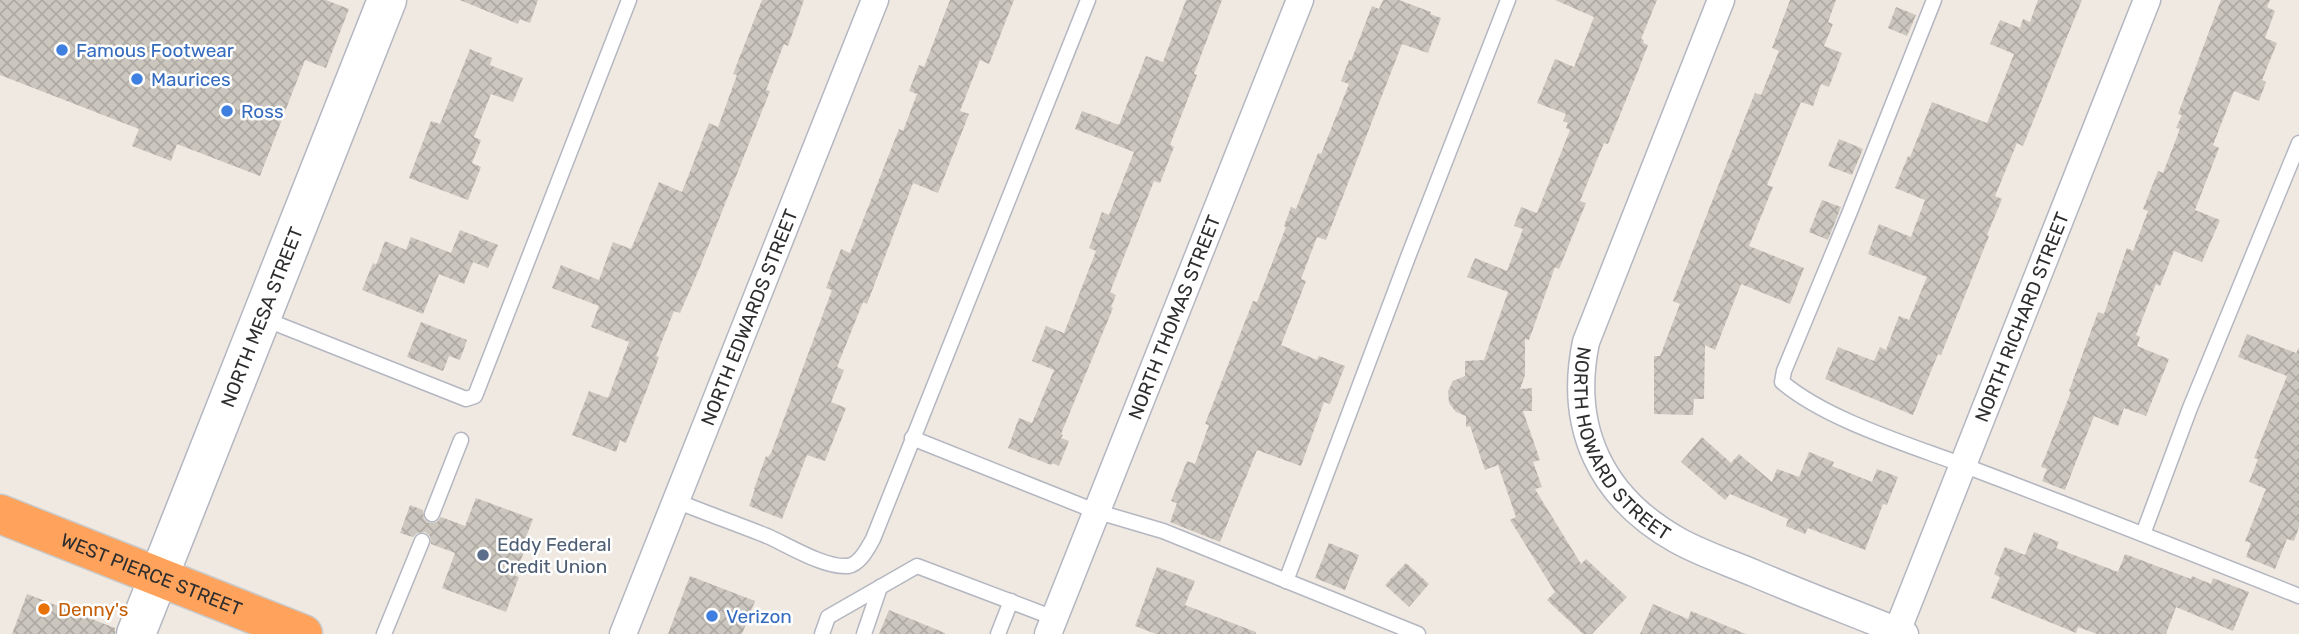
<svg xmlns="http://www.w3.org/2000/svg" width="2299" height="634" viewBox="0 0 2299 634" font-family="Rubik,sans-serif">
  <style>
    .building { fill: url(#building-cross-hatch) }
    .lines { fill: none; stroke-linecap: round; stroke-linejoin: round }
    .lane-casing { stroke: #b4b7c1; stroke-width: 17 }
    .street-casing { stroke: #b4b7c1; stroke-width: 29 }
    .secondary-casing { stroke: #b4b7c1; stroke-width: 41 }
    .highway-casing { stroke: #c9c9c9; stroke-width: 41 }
    .lane { stroke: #fff; stroke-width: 14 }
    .street { stroke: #fff; stroke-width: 26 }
    .secondary { stroke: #fff; stroke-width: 38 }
    .highway { stroke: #ffa35c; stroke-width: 38 }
    .shop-dot { fill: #3f7fe0; stroke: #fff; stroke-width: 2.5 }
    .service-dot { fill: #5c6f8a; stroke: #fff; stroke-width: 2.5 }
    .food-dot { fill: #e8710a; stroke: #fff; stroke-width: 2.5 }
    .labels { text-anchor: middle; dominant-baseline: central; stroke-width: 5; stroke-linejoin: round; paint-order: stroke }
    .shop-label { font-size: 19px; fill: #366cbe; stroke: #fff; text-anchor: start }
    .street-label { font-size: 19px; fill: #2e2e2e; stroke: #fff }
    .service-label { font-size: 19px; fill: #4e5e75; stroke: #fff; text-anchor: start }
    .food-label { font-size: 19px; fill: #c56008; stroke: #fff; text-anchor: start }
  </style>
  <defs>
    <pattern id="building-cross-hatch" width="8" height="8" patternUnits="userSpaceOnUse" patternTransform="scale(1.75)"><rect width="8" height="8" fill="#cbc7bf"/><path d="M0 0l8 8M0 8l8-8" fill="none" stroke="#afaba4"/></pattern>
  </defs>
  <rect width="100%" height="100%" fill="#efe9e1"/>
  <g class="building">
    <polygon points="0,0 326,0 349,9 326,68 305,60 260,176 177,144 171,161 132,146 139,129 0,75"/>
    <polygon points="460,0 538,0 530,23 520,19 518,24"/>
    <polygon points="762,0 804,0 788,46 784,44 766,90 770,91 700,267 680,313 674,311 656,356 659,357 651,379 626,443 620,440 616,452 572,435 589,391 608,398 629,342 591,327 599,306 552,288 561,265 599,280 613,242 631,249 659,182 682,192 709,123 718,127 737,75 733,74"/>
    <polygon points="950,0 1014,0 989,64 980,60 960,111 969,114 938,193 913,183 867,304 863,302 837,367 844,370 831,402 846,408 825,461 807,455 782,519 749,506 755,489 754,489 766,456 768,457 771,453 832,290 826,288 841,249 850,253 899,129 903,131 917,94 909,91 919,65 924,67"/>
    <polygon points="1186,0 1222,0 1194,74 1197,75 1170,145 1174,147 1160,183 1154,181 1110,292 1116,295 1111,307 1113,308 1061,434 1063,435 1061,438 1069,441 1059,466 1052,463 1051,465 1008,448 1019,418 1032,423 1054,370 1032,361 1046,326 1064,333 1096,251 1089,248 1102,212 1109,215 1134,152 1075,129 1082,111 1119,125 1146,56 1163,62"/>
    <polygon points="1383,0 1399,0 1431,12 1430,14 1441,18 1428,53 1402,44 1326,240 1317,237 1301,279 1306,281 1281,345 1317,360 1319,356 1345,366 1330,404 1324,402 1301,466 1257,450 1220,542 1170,522 1177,503 1171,501 1187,461 1195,464 1209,425 1205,424 1253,301 1257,302 1286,227 1284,226 1291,207 1296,209 1318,153 1321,154 1349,84 1341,81 1349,60 1351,61 1372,6 1379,9"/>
    <polygon points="1555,0 1657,0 1641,39 1644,40 1643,43 1648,45 1638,71 1608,144 1604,143 1580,201 1586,203 1559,269 1555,267 1529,340 1525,339 1525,375 1520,389 1532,388 1532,411 1523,411 1540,460 1533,462 1542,487 1535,489 1581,564 1586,559 1627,597 1592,634 1583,634 1547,600 1555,592 1510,520 1516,517 1498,465 1485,470 1470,426 1466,427 1466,416 1456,412 1449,403 1448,391 1453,381 1465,376 1465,361 1484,360 1508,292 1467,277 1475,258 1507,271 1523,229 1514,226 1521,207 1537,213 1570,130 1566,128 1568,123 1563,121 1566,114 1537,103 1555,59 1574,67 1594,17"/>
    <polygon points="1790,0 1836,0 1828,22 1833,24 1824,46 1842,53 1829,87 1821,84 1813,106 1801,102 1767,185 1773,187 1749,246 1804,268 1790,304 1741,284 1715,350 1705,345 1704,399 1694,399 1693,415 1654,414 1654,356 1660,356 1680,304 1673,301 1742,125 1755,93 1761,95 1779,51 1772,48"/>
    <polygon points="2038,0 2082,0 2023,146 2017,143 1995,196 2002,199 1987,235 1989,236 1941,355 1938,354 1913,415 1825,379 1838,347 1874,361 1880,347 1886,350 1899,316 1909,320 1927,277 1868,254 1879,224 1911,237 1925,200 1895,188 1908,156 1910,157 1932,102 1987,123 2014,54 1990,44 2000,20 2020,28 2023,19 2030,22"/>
    <polygon points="2221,0 2270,0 2267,7 2275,11 2265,38 2277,43 2262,80 2266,82 2259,101 2234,91 2213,145 2219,148 2195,210 2220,220 2202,262 2174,251 2160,286 2156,284 2136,335 2140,337 2137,346 2169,359 2146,416 2124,408 2118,426 2094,416 2065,490 2042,481 2047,469 2041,467 2071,392 2069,391 2098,312 2104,314 2127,248 2133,251 2148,211 2143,209 2158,171 2163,173 2180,129 2176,128 2182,115 2178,114"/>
    <polygon points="1896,7 1916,15 1907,36 1888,28"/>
    <polygon points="470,49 492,58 490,65 523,78 513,102 491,94 474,137 481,140 472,163 481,167 468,200 409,178 431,121 440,124"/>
    <polygon points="1839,139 1863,149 1852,175 1828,166"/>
    <polygon points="1822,200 1841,207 1828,240 1809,232"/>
    <polygon points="460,230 498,245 488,268 473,262 464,284 439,274 423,314 362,290 373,263 376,265 385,241 406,250 411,237 451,253"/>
    <polygon points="421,322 467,340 460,360 449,356 443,371 407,357"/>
    <polygon points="2247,334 2296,353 2299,348 2299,527 2294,541 2287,539 2275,569 2246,557 2251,543 2245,541 2266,489 2249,482 2258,459 2254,458 2287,376 2238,357"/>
    <polygon points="1702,437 1731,463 1739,454 1772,482 1777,469 1799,477 1809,452 1834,462 1832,466 1872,482 1877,469 1898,477 1887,505 1883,504 1865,550 1808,528 1805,534 1786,526 1788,519 1730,494 1725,500 1681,462"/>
    <polygon points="476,498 533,519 526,537 529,538 515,576 519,577 506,612 442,588 455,553 431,544 430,536 425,532 417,533 413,537 400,533 410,505 423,510 424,519 429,523 437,522 441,517 465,526"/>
    <polygon points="2034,532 2059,542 2056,548 2118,572 2125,554 2191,579 2192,576 2211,584 2213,578 2249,592 2233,631 2176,607 2166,634 2097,634 2078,627 2076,633 1991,598 2000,577 1994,574 2005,547 2025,555"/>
    <polygon points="1329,543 1359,555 1345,590 1315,578"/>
    <polygon points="1406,563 1429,584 1409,607 1385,585"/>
    <polygon points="1157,567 1195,581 1185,605 1256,632 1256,634 1156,634 1135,626"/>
    <polygon points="690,576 755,601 742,634 668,634"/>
    <polygon points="27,594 115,628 115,634 12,634"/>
    <polygon points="1653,604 1688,619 1691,611 1746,634 1640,634"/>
    <polygon points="889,610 945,633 945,634 879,634"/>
  </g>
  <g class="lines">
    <defs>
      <g id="lane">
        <path d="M 1934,0 L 1849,214 L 1784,371 L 1782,382 C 1829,422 1917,447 1976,470 C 2084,511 2191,553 2299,596"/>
        <polyline points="262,318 466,399 475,396 629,0"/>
        <polyline points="912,438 1095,511 1163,531 1418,634"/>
        <path d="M 676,501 C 706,513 737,524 767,536 C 788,545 824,568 848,566 C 860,564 867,549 873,539 L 1088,0"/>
        <polyline points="432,514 461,440"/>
        <polyline points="2143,534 2190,408 2299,143"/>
        <polyline points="1286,581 1408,257 1508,0"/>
        <polyline points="384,634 422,541"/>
        <polyline points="822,634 828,617 917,566 1054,618"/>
        <polyline points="864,634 880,587"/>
        <polyline points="998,634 1011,601"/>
      </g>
      <g id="street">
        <path id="s1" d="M 1721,0 L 1586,342 C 1568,428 1601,497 1677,540 C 1702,554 1730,563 1756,574 C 1805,595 1856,614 1905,634"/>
        <path id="s2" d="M 623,634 L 875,0"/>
        <path id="s3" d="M 1048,634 L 1300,0"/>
        <path id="s4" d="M 1896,634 L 2147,0"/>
      </g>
      <g id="secondary">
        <path id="s5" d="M 136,634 L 387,0"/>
      </g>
      <g id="highway">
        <path id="s6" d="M 0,514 L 303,634"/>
      </g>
    </defs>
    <use href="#lane" class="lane-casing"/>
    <use href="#street" class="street-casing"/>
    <use href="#secondary" class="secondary-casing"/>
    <use href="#highway" class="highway-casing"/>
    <use href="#lane" class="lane"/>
    <use href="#street" class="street"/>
    <use href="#secondary" class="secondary"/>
    <use href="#highway" class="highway"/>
  </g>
  <g class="shop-dot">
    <circle cx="62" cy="50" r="7"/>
    <circle cx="137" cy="79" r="7"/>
    <circle cx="227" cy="111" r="7"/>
    <circle cx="712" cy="616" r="7"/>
  </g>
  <circle class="service-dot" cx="483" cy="555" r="7"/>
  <circle class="food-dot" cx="44" cy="609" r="7"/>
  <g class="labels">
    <g class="shop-label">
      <text x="76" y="50">Famous Footwear</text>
      <text x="151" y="79">Maurices</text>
      <text x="241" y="111">Ross</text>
      <text x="726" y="616">Verizon</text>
    </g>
    <g class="street-label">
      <text stroke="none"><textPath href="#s5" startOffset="341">NORTH MESA STREET</textPath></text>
      <text stroke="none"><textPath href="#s2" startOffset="341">NORTH EDWARDS STREET</textPath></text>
      <text stroke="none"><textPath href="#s3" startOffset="341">NORTH THOMAS STREET</textPath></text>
      <text stroke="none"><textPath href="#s4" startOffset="341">NORTH RICHARD STREET</textPath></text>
      <text stroke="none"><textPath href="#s1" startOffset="483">NORTH HOWARD STREET</textPath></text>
      <text stroke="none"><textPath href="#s6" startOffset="163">WEST PIERCE STREET</textPath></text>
    </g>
    <g class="service-label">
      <text x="497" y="544">Eddy Federal<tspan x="497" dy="22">Credit Union</tspan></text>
    </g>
    <g class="food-label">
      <text x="58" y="609">Denny's</text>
    </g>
  </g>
</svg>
